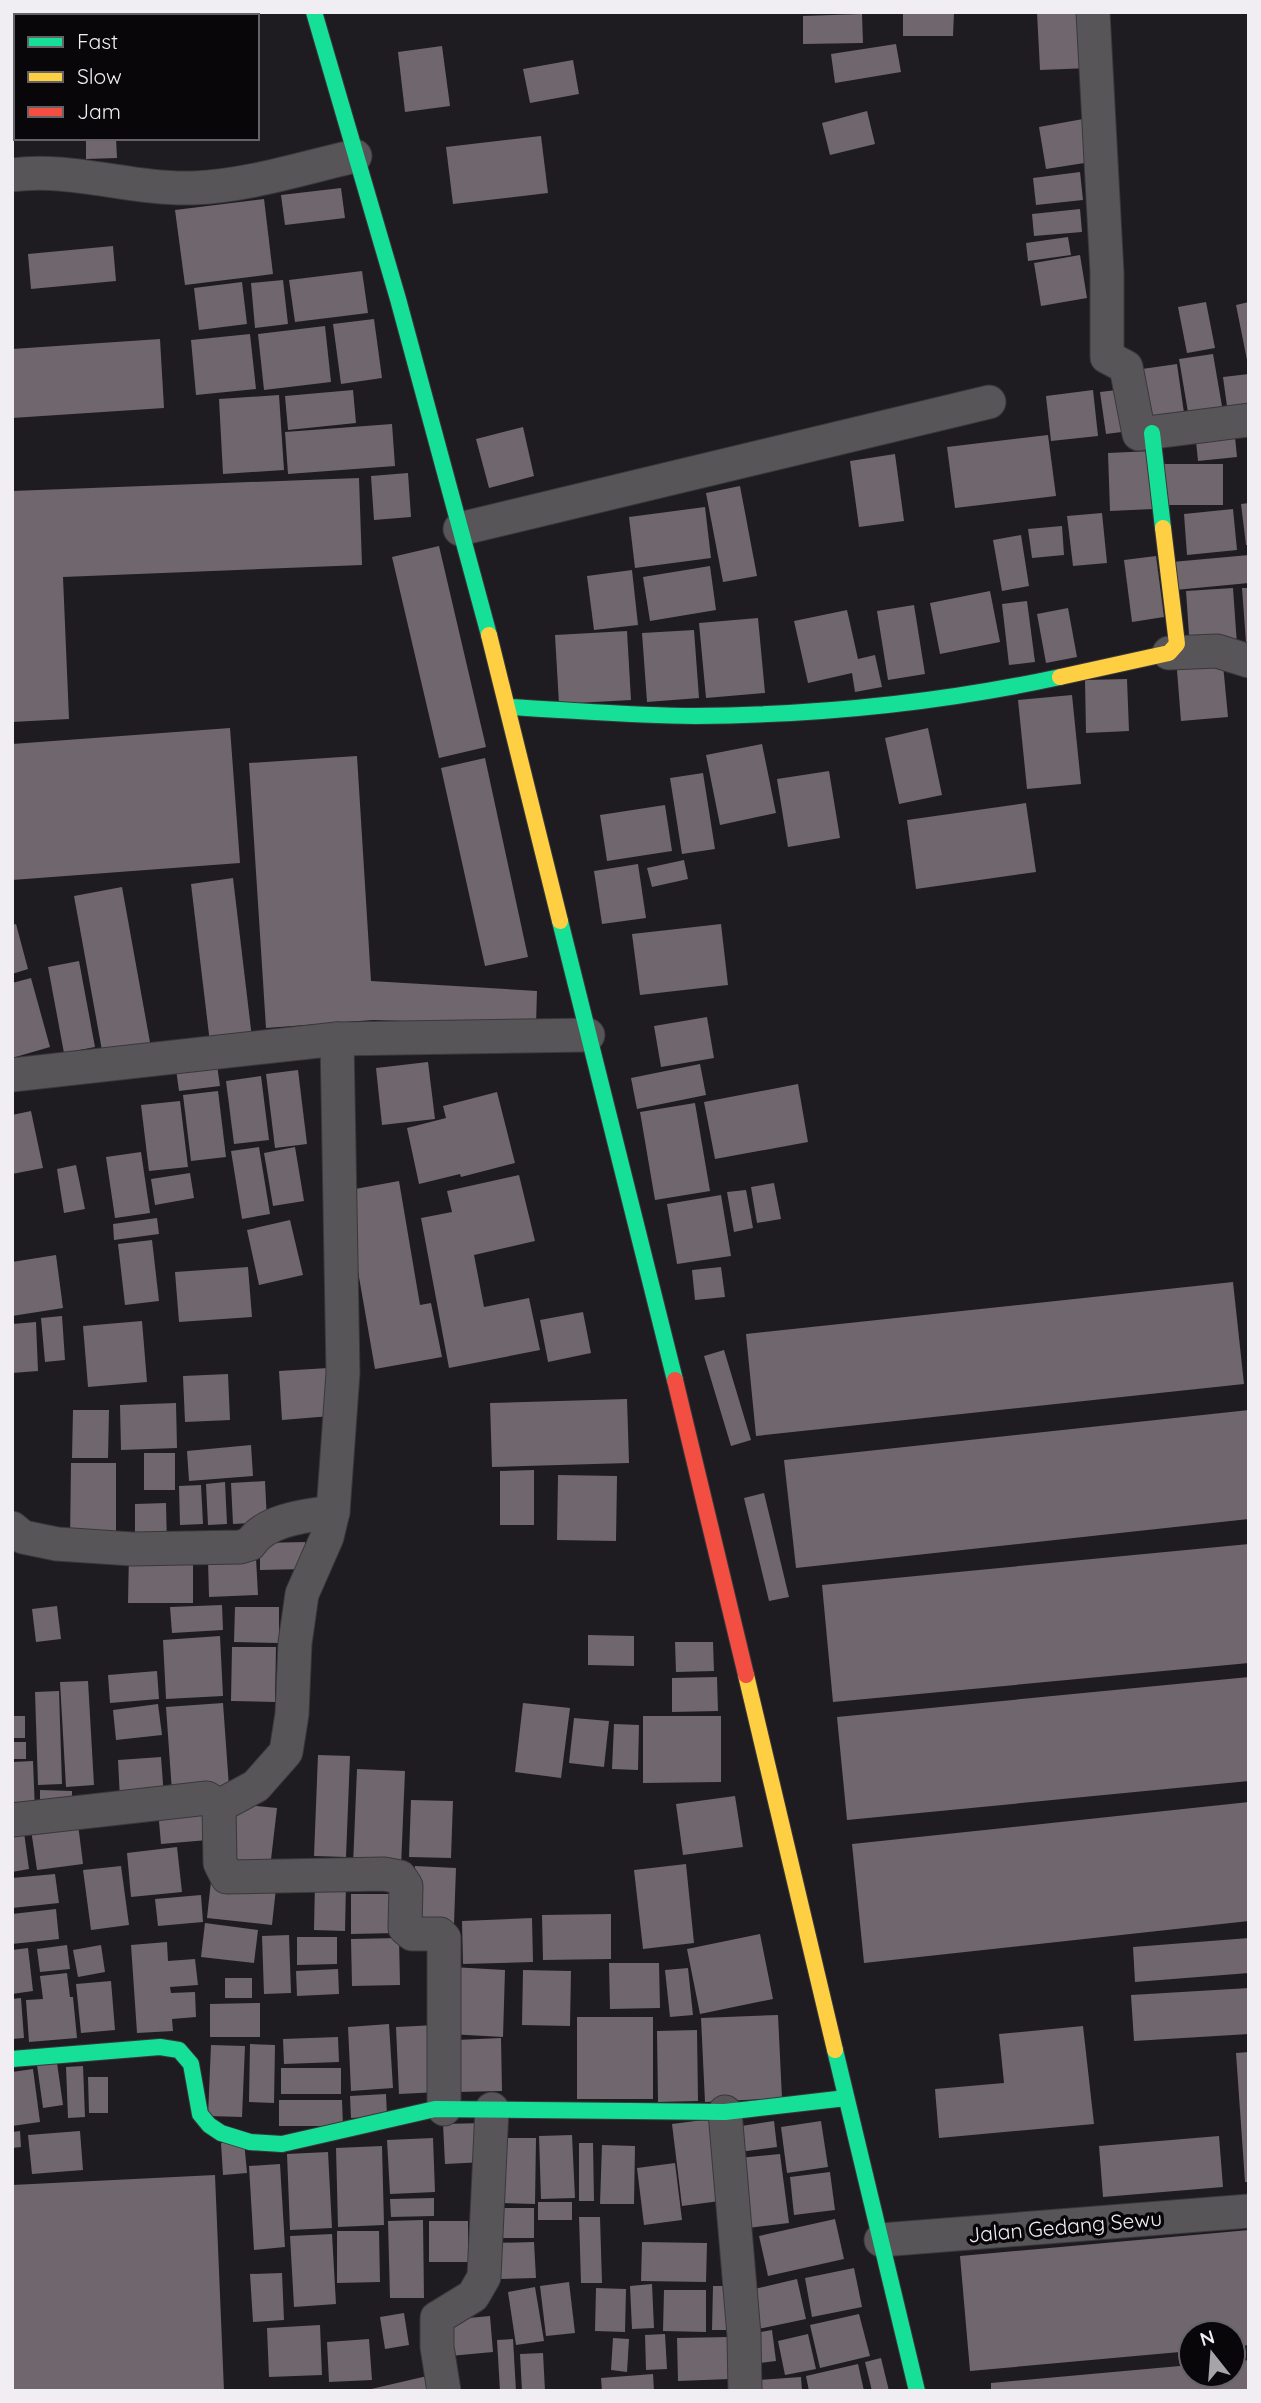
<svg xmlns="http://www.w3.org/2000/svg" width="1261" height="2403" viewBox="0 0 1261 2403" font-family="Quicksand,sans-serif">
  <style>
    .building { fill: #6f666e }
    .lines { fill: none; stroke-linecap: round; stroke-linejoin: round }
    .street-casing { stroke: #3a383b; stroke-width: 35 }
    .fast-casing { stroke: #3a383b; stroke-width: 18 }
    .slow-casing { stroke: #3a383b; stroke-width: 18 }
    .jam-casing { stroke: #3a383b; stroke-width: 18 }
    .street { stroke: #575558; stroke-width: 33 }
    .fast { stroke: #16e098; stroke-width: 16 }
    .slow { stroke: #ffcf43; stroke-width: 16 }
    .jam { stroke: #f24e42; stroke-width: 16 }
    .labels { text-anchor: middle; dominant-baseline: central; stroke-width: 7; stroke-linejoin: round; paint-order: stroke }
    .street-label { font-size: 21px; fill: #f0eef2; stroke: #080609 }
  </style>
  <rect width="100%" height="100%" fill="#1e1c20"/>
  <g class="building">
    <polygon points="903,12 954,12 953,36 903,36"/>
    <polygon points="1037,12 1087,12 1090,68 1040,70"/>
    <polygon points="862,14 863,43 803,44 803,16"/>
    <polygon points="896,44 901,72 835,83 831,54"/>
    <polygon points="442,46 450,106 405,112 398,52"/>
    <polygon points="573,60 579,94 530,103 523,69"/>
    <polygon points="867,111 875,144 830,155 822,123"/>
    <polygon points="1083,119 1091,162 1046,169 1039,127"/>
    <polygon points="541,136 548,193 453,204 446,147"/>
    <polygon points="86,138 116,138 117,158 86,159"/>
    <polygon points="1080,172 1083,200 1036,205 1033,178"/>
    <polygon points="341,188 345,218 285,225 281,195"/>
    <polygon points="264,199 273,274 185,285 175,210"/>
    <polygon points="1080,209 1082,232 1034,236 1032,214"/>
    <polygon points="1068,237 1071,255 1028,261 1026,243"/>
    <polygon points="113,246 116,281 31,289 28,254"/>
    <polygon points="1080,255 1087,298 1041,306 1034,263"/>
    <polygon points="362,271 368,313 295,322 289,280"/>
    <polygon points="283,280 288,324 255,328 251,283"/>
    <polygon points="242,282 247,324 199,330 194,288"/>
    <polygon points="1206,302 1215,348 1187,353 1178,307"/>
    <polygon points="1249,302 1249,364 1248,365 1236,305"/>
    <polygon points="374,319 382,378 341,384 333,324"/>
    <polygon points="325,326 331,382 264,390 258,334"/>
    <polygon points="250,334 256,389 196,395 191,340"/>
    <polygon points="160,339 164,408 12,418 12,349"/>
    <polygon points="1213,354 1224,418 1190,424 1179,359"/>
    <polygon points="1177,364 1186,427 1151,432 1142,369"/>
    <polygon points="1249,374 1249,418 1229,421 1223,377"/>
    <polygon points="1125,389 1130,431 1106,434 1100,392"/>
    <polygon points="353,390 356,423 288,430 285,396"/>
    <polygon points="1093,390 1098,436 1051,441 1046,396"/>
    <polygon points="279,395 284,470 223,474 219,399"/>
    <polygon points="392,424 395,466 288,474 285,432"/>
    <polygon points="523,427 534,476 489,488 476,439"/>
    <polygon points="1048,435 1056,496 955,508 947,447"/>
    <polygon points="1235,437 1237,457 1198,461 1196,441"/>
    <polygon points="1151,451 1153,509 1110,511 1108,453"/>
    <polygon points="895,454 904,521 859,527 850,461"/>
    <rect x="1164" y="464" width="59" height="41"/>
    <polygon points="408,473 411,517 374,520 371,476"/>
    <polygon points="359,478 362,565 63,577 69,719 12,722 12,491"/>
    <polygon points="740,486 757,576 723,582 706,493"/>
    <polygon points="1249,503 1249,545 1246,545 1241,504"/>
    <polygon points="705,507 711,558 635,568 629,517"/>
    <polygon points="1233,509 1237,550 1187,555 1184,514"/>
    <polygon points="1102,513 1107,563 1073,566 1067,516"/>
    <polygon points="1062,526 1064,555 1032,558 1028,529"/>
    <polygon points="1021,535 1029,586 1002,591 993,540"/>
    <polygon points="439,546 486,747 439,758 392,557"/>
    <polygon points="1249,555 1249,583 1175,590 1172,562"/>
    <polygon points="1156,556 1164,617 1132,622 1124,560"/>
    <polygon points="710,566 716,610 650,621 643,577"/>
    <polygon points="632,570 638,625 594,630 587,576"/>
    <polygon points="1233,588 1237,645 1190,649 1186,591"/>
    <polygon points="1242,588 1249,588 1249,656 1247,656"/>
    <polygon points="990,591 1000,642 940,654 930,603"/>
    <polygon points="1027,601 1035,662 1009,665 1002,604"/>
    <polygon points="914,605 925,674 888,680 877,611"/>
    <polygon points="1068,608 1077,657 1046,663 1037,614"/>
    <polygon points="847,610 858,659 875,655 882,687 855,692 852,673 808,683 794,621"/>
    <polygon points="758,618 765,693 706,698 699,623"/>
    <polygon points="694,630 699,698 647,702 642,633"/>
    <polygon points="627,631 631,700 559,704 555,635"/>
    <polygon points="1222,654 1228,717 1181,721 1176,658"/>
    <polygon points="1127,679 1129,731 1086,733 1085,680"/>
    <polygon points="1072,695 1081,784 1027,789 1018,700"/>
    <polygon points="230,728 240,863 12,880 12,744"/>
    <polygon points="928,728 942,795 899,804 885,738"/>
    <polygon points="762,744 776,813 720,825 706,755"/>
    <polygon points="357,756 371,981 537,991 536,1025 373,1020 266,1028 249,763"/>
    <polygon points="485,758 528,957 485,966 441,768"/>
    <polygon points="829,771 840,838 788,847 777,779"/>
    <polygon points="703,773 715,849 682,854 670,778"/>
    <polygon points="1026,803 1036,872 916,889 907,820"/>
    <polygon points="665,805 672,851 607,861 600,815"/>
    <polygon points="684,860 688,879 652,887 647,868"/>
    <polygon points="638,864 646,918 602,924 594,871"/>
    <polygon points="233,878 252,1038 210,1043 191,884"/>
    <polygon points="122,887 151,1048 103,1056 74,896"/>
    <polygon points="16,924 28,969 12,974 12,925"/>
    <polygon points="721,924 728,985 640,995 632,934"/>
    <polygon points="79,961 95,1047 64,1053 48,967"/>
    <polygon points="31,978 50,1047 12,1058 12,983"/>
    <polygon points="707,1017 714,1058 661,1067 654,1026"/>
    <polygon points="428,1062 435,1119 382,1125 376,1068"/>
    <polygon points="700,1064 706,1095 637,1109 631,1078"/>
    <polygon points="217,1065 220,1086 179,1091 176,1069"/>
    <polygon points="298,1070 307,1144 275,1148 266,1074"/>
    <polygon points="261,1076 269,1140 234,1144 226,1081"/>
    <polygon points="798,1084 808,1142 715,1159 704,1102"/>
    <polygon points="218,1091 226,1157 191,1161 183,1095"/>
    <polygon points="497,1092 515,1163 461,1177 460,1174 419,1184 407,1128 446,1118 443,1106"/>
    <polygon points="180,1101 188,1167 149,1171 141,1105"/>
    <polygon points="695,1103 710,1191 655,1200 640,1112"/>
    <polygon points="31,1111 43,1168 12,1174 12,1115"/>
    <polygon points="259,1147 270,1214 242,1219 231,1151"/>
    <polygon points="295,1147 304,1201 273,1206 264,1153"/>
    <polygon points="141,1152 150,1213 115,1218 106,1157"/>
    <polygon points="76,1165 85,1209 64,1213 57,1169"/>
    <polygon points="190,1173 194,1198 155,1205 151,1179"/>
    <polygon points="519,1175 535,1241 474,1255 484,1307 529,1298 540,1350 449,1368 421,1218 452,1212 447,1191"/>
    <polygon points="399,1181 420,1305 431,1303 442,1357 375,1369 344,1191"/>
    <polygon points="774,1183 781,1219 757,1223 751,1187"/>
    <polygon points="746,1190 753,1228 734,1232 727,1192"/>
    <polygon points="721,1195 731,1256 677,1264 667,1204"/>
    <polygon points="157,1218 159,1234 114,1240 113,1224"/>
    <polygon points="290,1220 303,1275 259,1285 247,1230"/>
    <polygon points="152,1240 159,1301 125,1305 118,1244"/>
    <polygon points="56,1255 63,1308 12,1316 12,1262"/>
    <polygon points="248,1267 252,1317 179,1322 175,1272"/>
    <polygon points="721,1267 725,1297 695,1300 692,1270"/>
    <polygon points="1233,1282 1244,1384 756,1436 746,1334"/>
    <polygon points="583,1312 591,1353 548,1362 540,1320"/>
    <polygon points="62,1316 65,1360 45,1362 41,1318"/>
    <polygon points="142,1321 147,1382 88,1387 83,1326"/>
    <polygon points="36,1322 38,1371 12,1373 12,1324"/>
    <polygon points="724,1350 751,1440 731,1446 704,1356"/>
    <polygon points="328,1368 331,1416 282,1420 279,1371"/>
    <polygon points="228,1374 230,1420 185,1422 183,1376"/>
    <polygon points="627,1399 629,1463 492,1467 490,1403"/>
    <polygon points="176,1403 177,1448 121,1450 120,1405"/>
    <polygon points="73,1410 109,1410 108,1458 72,1458"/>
    <polygon points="1249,1410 1249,1519 796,1568 784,1460"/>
    <polygon points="251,1445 253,1476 189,1481 187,1451"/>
    <rect x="144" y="1453" width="31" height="37"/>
    <polygon points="71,1463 116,1463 116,1543 70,1543"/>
    <polygon points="534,1470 534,1525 500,1525 500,1471"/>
    <polygon points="558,1475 617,1476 616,1541 557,1540"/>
    <polygon points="265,1481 267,1522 233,1524 231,1483"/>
    <polygon points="225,1482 227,1524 208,1525 206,1484"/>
    <polygon points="201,1485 203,1524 180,1525 179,1486"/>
    <polygon points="764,1493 789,1597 769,1601 744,1498"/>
    <polygon points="166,1503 167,1546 135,1546 135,1504"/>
    <polygon points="305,1542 306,1569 260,1570 260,1543"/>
    <polygon points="1249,1544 1249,1663 833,1702 822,1585"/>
    <polygon points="129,1552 193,1552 193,1603 128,1603"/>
    <polygon points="256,1558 258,1595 209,1597 208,1560"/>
    <polygon points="222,1605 223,1630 172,1633 170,1607"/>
    <polygon points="57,1606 61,1639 36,1642 32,1609"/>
    <polygon points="235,1607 279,1607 279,1643 234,1642"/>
    <polygon points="588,1635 634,1636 634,1666 588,1665"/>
    <polygon points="220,1636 223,1696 166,1699 163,1640"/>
    <polygon points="675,1642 713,1642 714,1671 676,1672"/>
    <polygon points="232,1647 276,1647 275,1702 231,1701"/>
    <polygon points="157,1671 159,1699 110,1703 108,1675"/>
    <polygon points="717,1677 718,1711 672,1712 672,1678"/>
    <polygon points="1249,1677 1249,1781 847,1820 837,1717"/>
    <polygon points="88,1681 94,1785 66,1787 60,1682"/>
    <polygon points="59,1691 62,1784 38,1785 35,1692"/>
    <polygon points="223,1703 229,1787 172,1792 166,1707"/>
    <polygon points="523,1703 570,1708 561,1778 515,1772"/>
    <polygon points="158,1704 162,1735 116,1740 113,1710"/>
    <rect x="12" y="1716" width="13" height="22"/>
    <polygon points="643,1716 721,1716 721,1782 643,1783"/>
    <polygon points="574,1718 609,1721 604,1767 569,1763"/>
    <polygon points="614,1724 639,1725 638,1770 612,1769"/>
    <rect x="12" y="1742" width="14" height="17"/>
    <polygon points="318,1755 350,1756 346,1857 314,1856"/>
    <polygon points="161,1757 164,1797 120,1799 118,1760"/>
    <polygon points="33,1761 35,1811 12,1812 12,1762"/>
    <polygon points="357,1769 405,1771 401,1867 353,1865"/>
    <polygon points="40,1790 72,1791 72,1808 40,1808"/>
    <polygon points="735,1796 743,1847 683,1855 676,1804"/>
    <polygon points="411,1800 453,1801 451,1858 409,1857"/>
    <polygon points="1249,1802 1249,1921 864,1963 852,1844"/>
    <polygon points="236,1804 277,1808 270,1868 229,1863"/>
    <polygon points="205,1805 208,1840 161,1844 158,1810"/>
    <polygon points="77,1816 83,1864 37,1870 30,1823"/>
    <polygon points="23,1825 29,1869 12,1872 12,1826"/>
    <polygon points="177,1847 182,1892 131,1897 127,1853"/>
    <polygon points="686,1864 694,1943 643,1949 634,1870"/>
    <polygon points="121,1866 129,1925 91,1930 83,1870"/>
    <polygon points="415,1866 456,1868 454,1924 413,1923"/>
    <polygon points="55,1874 59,1903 12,1908 12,1878"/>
    <polygon points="211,1881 276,1888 272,1925 207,1918"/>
    <polygon points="315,1882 346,1883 345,1931 314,1930"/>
    <polygon points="351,1894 398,1894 398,1933 351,1934"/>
    <polygon points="201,1895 203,1922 158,1926 155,1899"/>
    <polygon points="56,1909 59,1939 12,1944 12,1914"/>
    <polygon points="611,1914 611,1959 543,1960 542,1915"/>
    <polygon points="532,1918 533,1962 463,1964 462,1921"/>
    <polygon points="205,1923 258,1930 254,1963 201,1957"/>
    <polygon points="760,1934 773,1999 700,2014 687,1949"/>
    <polygon points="289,1935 291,1993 264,1994 262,1936"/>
    <polygon points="297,1937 337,1937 337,1964 297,1965"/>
    <polygon points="399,1938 400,1985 352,1986 351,1939"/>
    <polygon points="1249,1938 1249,1973 1135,1982 1133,1947"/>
    <polygon points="167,1942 168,1961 195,1959 198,1985 170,1987 171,1993 195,1992 196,2017 172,2019 173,2031 137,2033 131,1945"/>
    <polygon points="67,1945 70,1969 40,1972 37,1949"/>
    <polygon points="101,1945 105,1972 78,1977 73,1950"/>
    <polygon points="28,1948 33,1991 12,1994 12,1950"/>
    <polygon points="609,1963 659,1963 660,2008 610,2009"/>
    <polygon points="452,1967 505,1970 503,2037 449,2034"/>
    <polygon points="688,1968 693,2015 670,2017 665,1970"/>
    <polygon points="338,1969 339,1994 297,1996 296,1971"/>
    <polygon points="523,1970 571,1971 570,2026 522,2025"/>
    <polygon points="67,1973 70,1997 73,1997 77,2038 29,2042 26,2000 43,1999 40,1976"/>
    <rect x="225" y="1978" width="27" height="20"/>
    <polygon points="111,1981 115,2030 81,2033 76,1984"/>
    <polygon points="1249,1988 1249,2034 1134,2041 1131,1995"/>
    <polygon points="21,1998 24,2038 12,2039 12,1999"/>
    <polygon points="260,2003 260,2037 210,2037 210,2004"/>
    <polygon points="778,2015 782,2098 705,2102 701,2018"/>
    <rect x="577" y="2017" width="76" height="82"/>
    <polygon points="389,2024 393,2088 351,2091 348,2027"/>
    <polygon points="436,2025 439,2092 399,2094 396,2027"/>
    <polygon points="1083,2026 1094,2124 939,2138 935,2089 1004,2083 999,2034"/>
    <polygon points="697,2030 698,2101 658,2102 657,2031"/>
    <polygon points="338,2037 339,2062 284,2064 283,2039"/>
    <polygon points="501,2038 502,2091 457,2092 456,2040"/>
    <polygon points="250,2044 275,2045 274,2103 249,2102"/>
    <polygon points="211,2045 245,2046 242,2117 208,2116"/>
    <polygon points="1249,2052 1249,2182 1245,2182 1236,2053"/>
    <polygon points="57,2063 63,2105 43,2108 37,2065"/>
    <polygon points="83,2066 85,2117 68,2118 66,2067"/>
    <rect x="281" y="2068" width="60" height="26"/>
    <polygon points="33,2069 40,2122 12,2126 12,2072"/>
    <polygon points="88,2077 108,2077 108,2113 89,2113"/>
    <polygon points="386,2094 387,2116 351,2118 350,2096"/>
    <polygon points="279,2100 342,2100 343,2126 279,2126"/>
    <polygon points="711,2119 720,2201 682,2206 672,2124"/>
    <polygon points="774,2121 777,2147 739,2152 735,2127"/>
    <polygon points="821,2121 828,2167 787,2173 781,2127"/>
    <polygon points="484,2123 485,2162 445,2164 443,2124"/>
    <polygon points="20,2131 21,2147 12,2148 12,2132"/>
    <polygon points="80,2131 83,2170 32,2174 28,2135"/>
    <polygon points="572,2135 575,2198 541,2199 539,2136"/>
    <polygon points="1219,2136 1223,2187 1103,2197 1099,2146"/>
    <polygon points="433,2138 435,2192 390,2194 387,2140"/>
    <polygon points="501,2138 536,2138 535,2204 499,2203"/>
    <polygon points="244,2141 247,2173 223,2175 221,2143"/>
    <polygon points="579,2143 593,2143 594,2201 579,2201"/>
    <polygon points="602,2145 635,2146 634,2204 600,2204"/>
    <polygon points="382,2146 384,2225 338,2227 336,2148"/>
    <polygon points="328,2152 332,2228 290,2230 287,2154"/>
    <polygon points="780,2154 789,2223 748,2228 739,2158"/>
    <polygon points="675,2163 682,2220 644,2225 637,2168"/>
    <polygon points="280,2164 285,2247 254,2250 249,2166"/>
    <polygon points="830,2172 835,2210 794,2215 790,2177"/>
    <polygon points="215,2175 224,2391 12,2391 12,2185"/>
    <polygon points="434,2198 434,2216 391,2217 390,2199"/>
    <rect x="538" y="2202" width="34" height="18"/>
    <rect x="495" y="2208" width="39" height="30"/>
    <polygon points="579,2217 600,2217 602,2283 581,2283"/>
    <polygon points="835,2219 844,2259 768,2276 759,2236"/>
    <polygon points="423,2220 424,2298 390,2298 388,2221"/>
    <rect x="429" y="2221" width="39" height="41"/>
    <polygon points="1249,2230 1249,2345 1233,2347 1233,2333 1191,2333 1191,2351 970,2371 960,2256"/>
    <polygon points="337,2231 379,2231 380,2282 337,2283"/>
    <polygon points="332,2234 336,2304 294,2307 290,2236"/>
    <polygon points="534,2242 536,2278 495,2279 494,2243"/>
    <polygon points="642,2242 707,2243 706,2282 641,2281"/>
    <polygon points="854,2268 862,2307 812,2317 805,2278"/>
    <polygon points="282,2273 284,2320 253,2322 250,2274"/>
    <polygon points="797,2279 806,2319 758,2329 750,2290"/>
    <polygon points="569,2282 575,2333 546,2336 540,2286"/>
    <polygon points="652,2284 654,2328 632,2329 630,2286"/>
    <polygon points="713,2286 737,2286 736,2330 712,2330"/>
    <polygon points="535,2287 544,2341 516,2345 508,2292"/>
    <polygon points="596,2288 626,2289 625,2332 595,2331"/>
    <polygon points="664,2290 706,2290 706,2332 663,2331"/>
    <polygon points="404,2313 409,2345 385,2349 380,2317"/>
    <polygon points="859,2314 870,2356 820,2368 810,2325"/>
    <polygon points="490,2316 493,2352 450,2356 447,2320"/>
    <polygon points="320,2325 322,2375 269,2377 267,2328"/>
    <polygon points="772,2330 776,2361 759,2363 755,2333"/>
    <polygon points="665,2334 667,2369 646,2370 645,2335"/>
    <polygon points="808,2334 816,2369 785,2375 778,2341"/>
    <polygon points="729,2337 730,2379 678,2381 677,2338"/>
    <polygon points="613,2338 629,2339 627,2372 611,2370"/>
    <polygon points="369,2339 372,2380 329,2382 327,2342"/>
    <polygon points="513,2339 516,2391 500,2391 497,2340"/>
    <polygon points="543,2353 545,2391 522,2391 520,2354"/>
    <polygon points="881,2358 889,2391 872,2391 865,2362"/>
    <polygon points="1249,2360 1249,2391 991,2391 991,2383 1191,2365 1191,2375 1233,2375 1233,2362"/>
    <polygon points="858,2364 864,2391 809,2391 806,2376"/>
    <polygon points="653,2374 654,2391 602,2391 601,2378"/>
    <polygon points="427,2376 431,2391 367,2391 367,2390"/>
    <polygon points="801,2377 802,2391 758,2391 758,2380"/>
  </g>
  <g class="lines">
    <defs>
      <g id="street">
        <polyline points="1093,12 1107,273 1107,357 1126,367 1139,434 1249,420"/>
        <path d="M 12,175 C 72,167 132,190 193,188 C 247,186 303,168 355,156"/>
        <polyline points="460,529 989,402"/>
        <polyline points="1169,653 1217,651 1249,661"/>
        <polyline points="12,1075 337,1039 588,1035"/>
        <path d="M 12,1528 L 23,1537 L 57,1544 L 132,1549 L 240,1547 L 250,1544 C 266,1519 306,1516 333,1512"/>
        <polyline points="219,1806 256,1786 286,1752 292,1714 295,1643 302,1594 327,1537 333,1512 343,1373 337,1039"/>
        <polyline points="12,1820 207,1798 219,1806 220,1863 227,1877 384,1874 400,1877 406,1886 405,1928 412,1934 440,1934 444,1938 444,2109"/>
        <polyline points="725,2112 744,2335 745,2391"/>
        <polyline points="881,2240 1249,2211"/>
        <polyline points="444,2391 437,2347 437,2318 473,2296 484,2277 492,2109"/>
      </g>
      <g id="fast">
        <polyline points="314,12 398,299 489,635"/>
        <polyline points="1152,433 1163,528"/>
        <path d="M 508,707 C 570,710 633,716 695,716 C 817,715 940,703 1060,677"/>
        <polyline points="560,921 675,1380"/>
        <polyline points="835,2050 917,2391"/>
        <polyline points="12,2059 160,2047 179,2050 191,2064 200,2114 209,2125 221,2133 250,2142 282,2144 435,2109 725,2112 846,2098"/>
      </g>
      <g id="slow">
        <polyline points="489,635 560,921"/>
        <polyline points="1060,677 1169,653 1177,644 1163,528"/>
        <polyline points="746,1675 835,2050"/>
      </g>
      <polyline id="jam" points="675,1380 746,1675"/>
    </defs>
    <use href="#street" class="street-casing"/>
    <use href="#fast" class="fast-casing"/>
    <use href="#slow" class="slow-casing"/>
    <use href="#jam" class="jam-casing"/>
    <use href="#street" class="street"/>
    <use href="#fast" class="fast"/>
    <use href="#slow" class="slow"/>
    <use href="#jam" class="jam"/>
  </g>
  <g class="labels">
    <g class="street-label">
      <text transform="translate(1065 2226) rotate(-5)">Jalan Gedang Sewu</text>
    </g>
  </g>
  <rect width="1261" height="2403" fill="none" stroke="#f0eef2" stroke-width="28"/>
  <rect x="14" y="14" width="245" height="126" fill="#080609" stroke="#656366" stroke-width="2"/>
  <rect x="28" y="37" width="35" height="10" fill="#16e098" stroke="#656366" stroke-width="2"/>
  <text x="77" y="49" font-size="21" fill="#f0eef2">Fast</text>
  <rect x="28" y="72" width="35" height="10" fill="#ffcf43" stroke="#656366" stroke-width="2"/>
  <text x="77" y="84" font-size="21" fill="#f0eef2">Slow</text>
  <rect x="28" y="107" width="35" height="10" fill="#f24e42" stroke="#656366" stroke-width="2"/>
  <text x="77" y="119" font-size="21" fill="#f0eef2">Jam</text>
  <g transform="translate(1212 2354) rotate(343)"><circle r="33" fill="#080609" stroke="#656366" stroke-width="2"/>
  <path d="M0-5L12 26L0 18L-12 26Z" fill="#a6a4a8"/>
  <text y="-10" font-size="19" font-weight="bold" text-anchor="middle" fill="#f0eef2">N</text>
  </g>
</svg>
